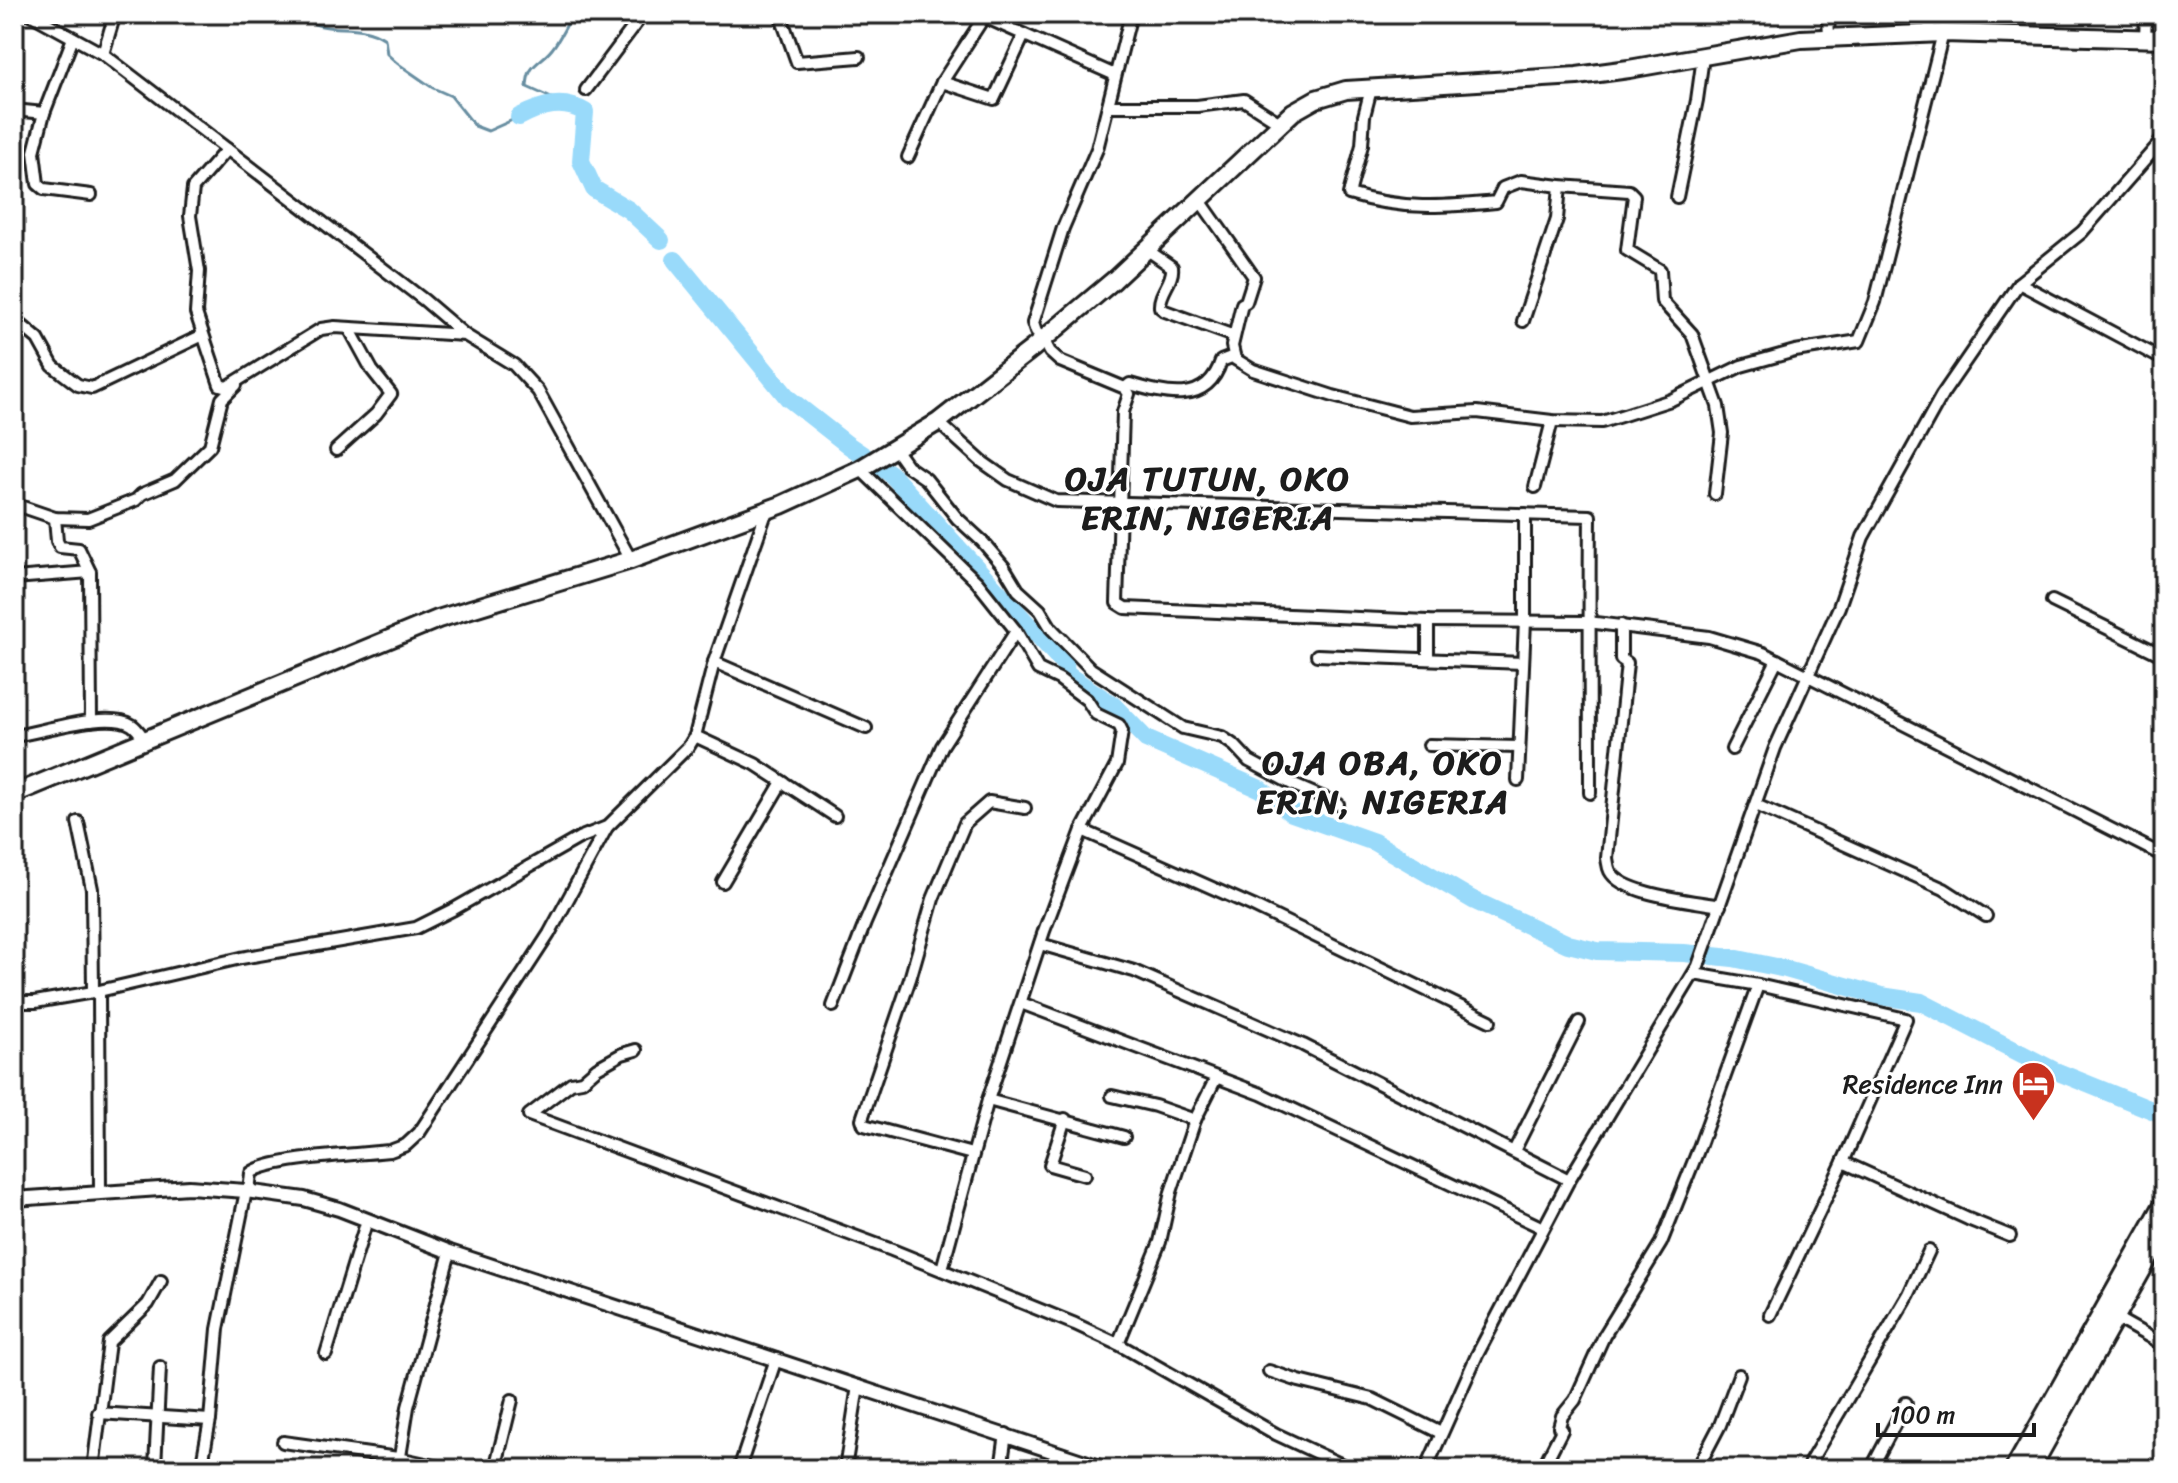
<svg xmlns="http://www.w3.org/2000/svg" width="2178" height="1483" viewBox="0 0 2178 1483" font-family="Sriracha,sans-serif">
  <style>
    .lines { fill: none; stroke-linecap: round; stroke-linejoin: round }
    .stream { stroke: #678ea1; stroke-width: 3 }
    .river { stroke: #99dafa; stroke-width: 18 }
    .minor-casing { stroke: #1c1c1c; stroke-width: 16 }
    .tertiary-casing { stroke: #1c1c1c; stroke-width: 18 }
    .primary-casing { stroke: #1c1c1c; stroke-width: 22 }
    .trunk-casing { stroke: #1c1c1c; stroke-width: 22 }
    .minor { stroke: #fff; stroke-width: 10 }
    .tertiary { stroke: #fff; stroke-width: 12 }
    .primary { stroke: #fff; stroke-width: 16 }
    .trunk { stroke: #fff; stroke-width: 16 }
    .labels { text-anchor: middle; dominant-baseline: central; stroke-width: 6; stroke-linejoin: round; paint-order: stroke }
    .poi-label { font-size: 26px; fill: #1c1c1c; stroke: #fff; text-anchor: end }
    .district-label { font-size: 34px; font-weight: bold; letter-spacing: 2px; fill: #1c1c1c; stroke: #fff }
  </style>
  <rect width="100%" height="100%" fill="#fff"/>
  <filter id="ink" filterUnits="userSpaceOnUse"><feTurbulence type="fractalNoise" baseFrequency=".0125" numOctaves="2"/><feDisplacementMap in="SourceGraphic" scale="16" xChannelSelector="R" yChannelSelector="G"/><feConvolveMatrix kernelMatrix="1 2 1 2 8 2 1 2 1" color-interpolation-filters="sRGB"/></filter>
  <g filter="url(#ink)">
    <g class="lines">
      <g class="stream">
        <path d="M 297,14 C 328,39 354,18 385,39 L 387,54 L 397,63 L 433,88 L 451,96 L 475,126 L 488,131 L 519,117"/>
        <path d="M 567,105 L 527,87 C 528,63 539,65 552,49 C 560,39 566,25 573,14"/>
      </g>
      <g class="river">
        <path d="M 519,117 C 542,105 563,99 585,112 L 581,161 L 594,189 L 629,210 L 661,240"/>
        <polyline points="675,260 788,398 848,445 891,474 1065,665 1066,674 1113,705 1146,739 1260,789 1292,813 1374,842 1473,900 1568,944 1597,951 1684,953 1733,958 1786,969 1881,996 1921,1002 2053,1070 2164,1115"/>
      </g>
      <defs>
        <g id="minor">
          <polyline points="30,14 103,54 424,300 465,335 514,365 538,391 631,560"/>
          <polyline points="780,14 797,62 859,57"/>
          <polyline points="1131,14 1097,149 1063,228 1033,323 1036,332 1043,339 1050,352 1060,361 1125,388 1129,394 1123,412 1117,603 1125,608 1428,621 1588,622 1709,637 1763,653 2164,856"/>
          <polyline points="1828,14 1829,38"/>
          <polyline points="980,15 1115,75"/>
          <polyline points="1928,35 1931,14"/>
          <polyline points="2145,38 2146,14"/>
          <polyline points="103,54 115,14"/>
          <polyline points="942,82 994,99 1024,35"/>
          <path d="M 1371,89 L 1364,116 L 1362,145 L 1349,194 C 1401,210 1443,207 1496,202 L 1503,188 L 1521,181 L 1560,186 L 1629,191 L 1634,196 L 1627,250 L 1660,270 L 1662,301 L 1692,334 L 1718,406 L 1722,433 L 1715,494"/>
          <polyline points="586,90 643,14"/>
          <polyline points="1108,106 1197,106 1244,100 1280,123"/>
          <polyline points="14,110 44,113 73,38"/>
          <polyline points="44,113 34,152 38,184 44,189 91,195"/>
          <polyline points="227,149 193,188 190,216 199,271 196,313 220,385 227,387 321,329 335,327 465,335"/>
          <polyline points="908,157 942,82 984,17"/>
          <polyline points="1677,197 1697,100 1703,57"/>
          <polyline points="1199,199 1254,277 1246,302 1242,304 1232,346 1235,359 1253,370 1333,396 1410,416 1477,412 1552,421 1602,422 1671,400 1741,366 1795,351 1859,341 1875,302 1943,33"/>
          <path d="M 1146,249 L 1172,267 C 1174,281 1159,292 1160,307 L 1165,311 L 1234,336"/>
          <polyline points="2019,283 2164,360"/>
          <polyline points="14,319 38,339 53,366 78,385 92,388 201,336"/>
          <polyline points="1523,321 1557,219 1560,186"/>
          <path d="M 1125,388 L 1130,384 C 1165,394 1207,406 1221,361 L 1234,356"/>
          <path d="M 938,422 L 981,461 L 1008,480 L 1056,501 L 1590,516 C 1589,609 1590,701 1590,793"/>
          <polyline points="895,449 907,466 926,479 957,518 982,541 1004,567 1018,590 1040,610 1051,628 1091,669 1183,728 1222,737 1235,746 1249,761 1294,785 1338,804"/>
          <polyline points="336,450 376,414 391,394 372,370 349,328"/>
          <polyline points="860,469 977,582 1016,631 1038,669 1059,679 1087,700 1096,714 1119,725 1122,731 1117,764 1082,830 1044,931 988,1100 942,1269"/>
          <polyline points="1535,487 1552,421"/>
          <polyline points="14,504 55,518 88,519 136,500 142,494 175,480 210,446 222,399 236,385"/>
          <polyline points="55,518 57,541 60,547 79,549 90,572 91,721"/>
          <polyline points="14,578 90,572"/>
          <polyline points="2052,601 2164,656"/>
          <path d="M 1621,625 L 1621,659 L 1627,663 L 1607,858 C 1608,863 1608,867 1610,871 C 1622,895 1695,901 1720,906"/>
          <polyline points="1317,655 1523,663"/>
          <polyline points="1428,659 1428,621"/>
          <polyline points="714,662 866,728"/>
          <path d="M 14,736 C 42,732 108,710 132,725 C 138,729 141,735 145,740"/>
          <polyline points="695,736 755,764 835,816"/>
          <polyline points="1429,745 1519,747"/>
          <polyline points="1732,749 1777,660"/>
          <polyline points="1518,780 1525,621 1525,514"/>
          <polyline points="1756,805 1944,889 1986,916"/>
          <polyline points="78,822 92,889 93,992"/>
          <polyline points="1082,830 1253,906 1490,1021"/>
          <polyline points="723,882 782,782"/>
          <polyline points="1040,944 1134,971 1303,1045 1569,1180"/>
          <polyline points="1694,974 1758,985 1906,1019 1843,1162 1770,1315"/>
          <polyline points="99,991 100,1192"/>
          <polyline points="14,1002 35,1002 99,991 241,958 416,928 454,909 579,838 607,827 689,746 695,736 714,662 767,510"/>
          <polyline points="1021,1003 1261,1094 1543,1228"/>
          <polyline points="833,1006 865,923 942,746 1016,631"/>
          <polyline points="636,1050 622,1054 597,1068 582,1081 571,1083 529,1115 892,1250 1075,1324 1118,1344 1276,1434 1351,1469"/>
          <polyline points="1112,1096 1155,1106 1195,1120"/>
          <polyline points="988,1100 1124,1137"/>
          <polyline points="1065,1119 1050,1165 1085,1175"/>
          <polyline points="1514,1151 1579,1022"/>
          <polyline points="972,1154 864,1125 862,1119 910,979 933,899 965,823 989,802 1025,808"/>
          <polyline points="1843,1162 1968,1219 2010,1236"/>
          <path d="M 249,1192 L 251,1173 C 269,1158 363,1154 390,1151 L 406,1145 L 419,1133 L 549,934 L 607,827"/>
          <polyline points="2116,1318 2164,1345"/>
          <polyline points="1118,1344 1160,1242 1171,1192 1195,1120 1216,1078"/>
          <polyline points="326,1354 367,1220"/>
          <polyline points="1269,1371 1299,1381 1372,1399 1441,1433"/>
          <polyline points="98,1413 210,1420"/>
          <polyline points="283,1442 398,1458 449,1469"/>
          <polyline points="155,1467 160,1367"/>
          <polyline points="93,1469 109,1342 148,1304 161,1281"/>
          <polyline points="201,1469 210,1420 218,1329 246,1191"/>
          <polyline points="398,1469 408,1407 450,1252"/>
          <polyline points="495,1469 512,1400"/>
          <polyline points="739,1469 776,1359"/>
          <polyline points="845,1469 858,1386"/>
          <polyline points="1001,1469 1006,1434"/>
          <polyline points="1426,1469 1477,1355 1569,1180 1698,966 1775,748 1839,607 1863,537 1942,395 2019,283 2082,232 2159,144 2164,135"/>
          <polyline points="1542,1469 1562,1430 1559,1427 1562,1416 1575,1400 1604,1336 1661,1243 1697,1153 1758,985"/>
          <polyline points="1697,1469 1720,1425 1739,1375"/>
          <polyline points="1810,1469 1810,1462 1909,1294 1929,1251"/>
          <polyline points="1871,1469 1906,1403"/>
        </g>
        <polyline id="tertiary" points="14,1199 189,1187 246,1191 304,1199 339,1209 450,1252 1106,1469"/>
        <polyline id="primary" points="14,794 438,619 631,560 781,505 860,469 938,422 1033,348 1114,280 1293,112 1316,99 1346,90 1577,76 1629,69 1801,39 1943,33 2164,39"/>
        <g id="trunk">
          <polyline points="2014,1469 2164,1203"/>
          <polyline points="2031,1469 2164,1231"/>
        </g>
      </defs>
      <use href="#minor" class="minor-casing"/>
      <use href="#tertiary" class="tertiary-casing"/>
      <use href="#primary" class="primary-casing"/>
      <use href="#trunk" class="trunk-casing"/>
      <use href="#minor" class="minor"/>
      <use href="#tertiary" class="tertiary"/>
      <use href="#primary" class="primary"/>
      <use href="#trunk" class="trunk"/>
    </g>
  </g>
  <defs>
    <symbol id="hotel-pin" viewBox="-11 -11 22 30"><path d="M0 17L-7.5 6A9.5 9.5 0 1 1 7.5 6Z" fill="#c8321e" stroke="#fff"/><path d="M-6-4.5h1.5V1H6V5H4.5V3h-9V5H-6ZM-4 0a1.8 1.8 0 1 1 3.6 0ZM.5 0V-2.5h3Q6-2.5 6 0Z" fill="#fff"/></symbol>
  </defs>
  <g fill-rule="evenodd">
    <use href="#hotel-pin" x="2008" y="1058" width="51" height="69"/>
  </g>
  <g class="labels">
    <g class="poi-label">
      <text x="2003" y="1084">Residence Inn</text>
    </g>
    <g class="district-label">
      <text x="1208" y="479">OJA TUTUN, OKO<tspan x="1208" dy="39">ERIN, NIGERIA</tspan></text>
      <text x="1383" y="763">OJA OBA, OKO<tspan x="1383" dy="39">ERIN, NIGERIA</tspan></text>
    </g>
  </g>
  <rect width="2178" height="1483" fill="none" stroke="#fff" stroke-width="48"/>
  <rect x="24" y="24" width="2130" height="1435" fill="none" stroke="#1c1c1c" stroke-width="3" filter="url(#ink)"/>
  <path d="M1878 1423v12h156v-12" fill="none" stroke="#1c1c1c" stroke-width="4"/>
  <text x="1890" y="1423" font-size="24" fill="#1c1c1c" stroke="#ffffff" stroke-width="6" paint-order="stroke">100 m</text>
</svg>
